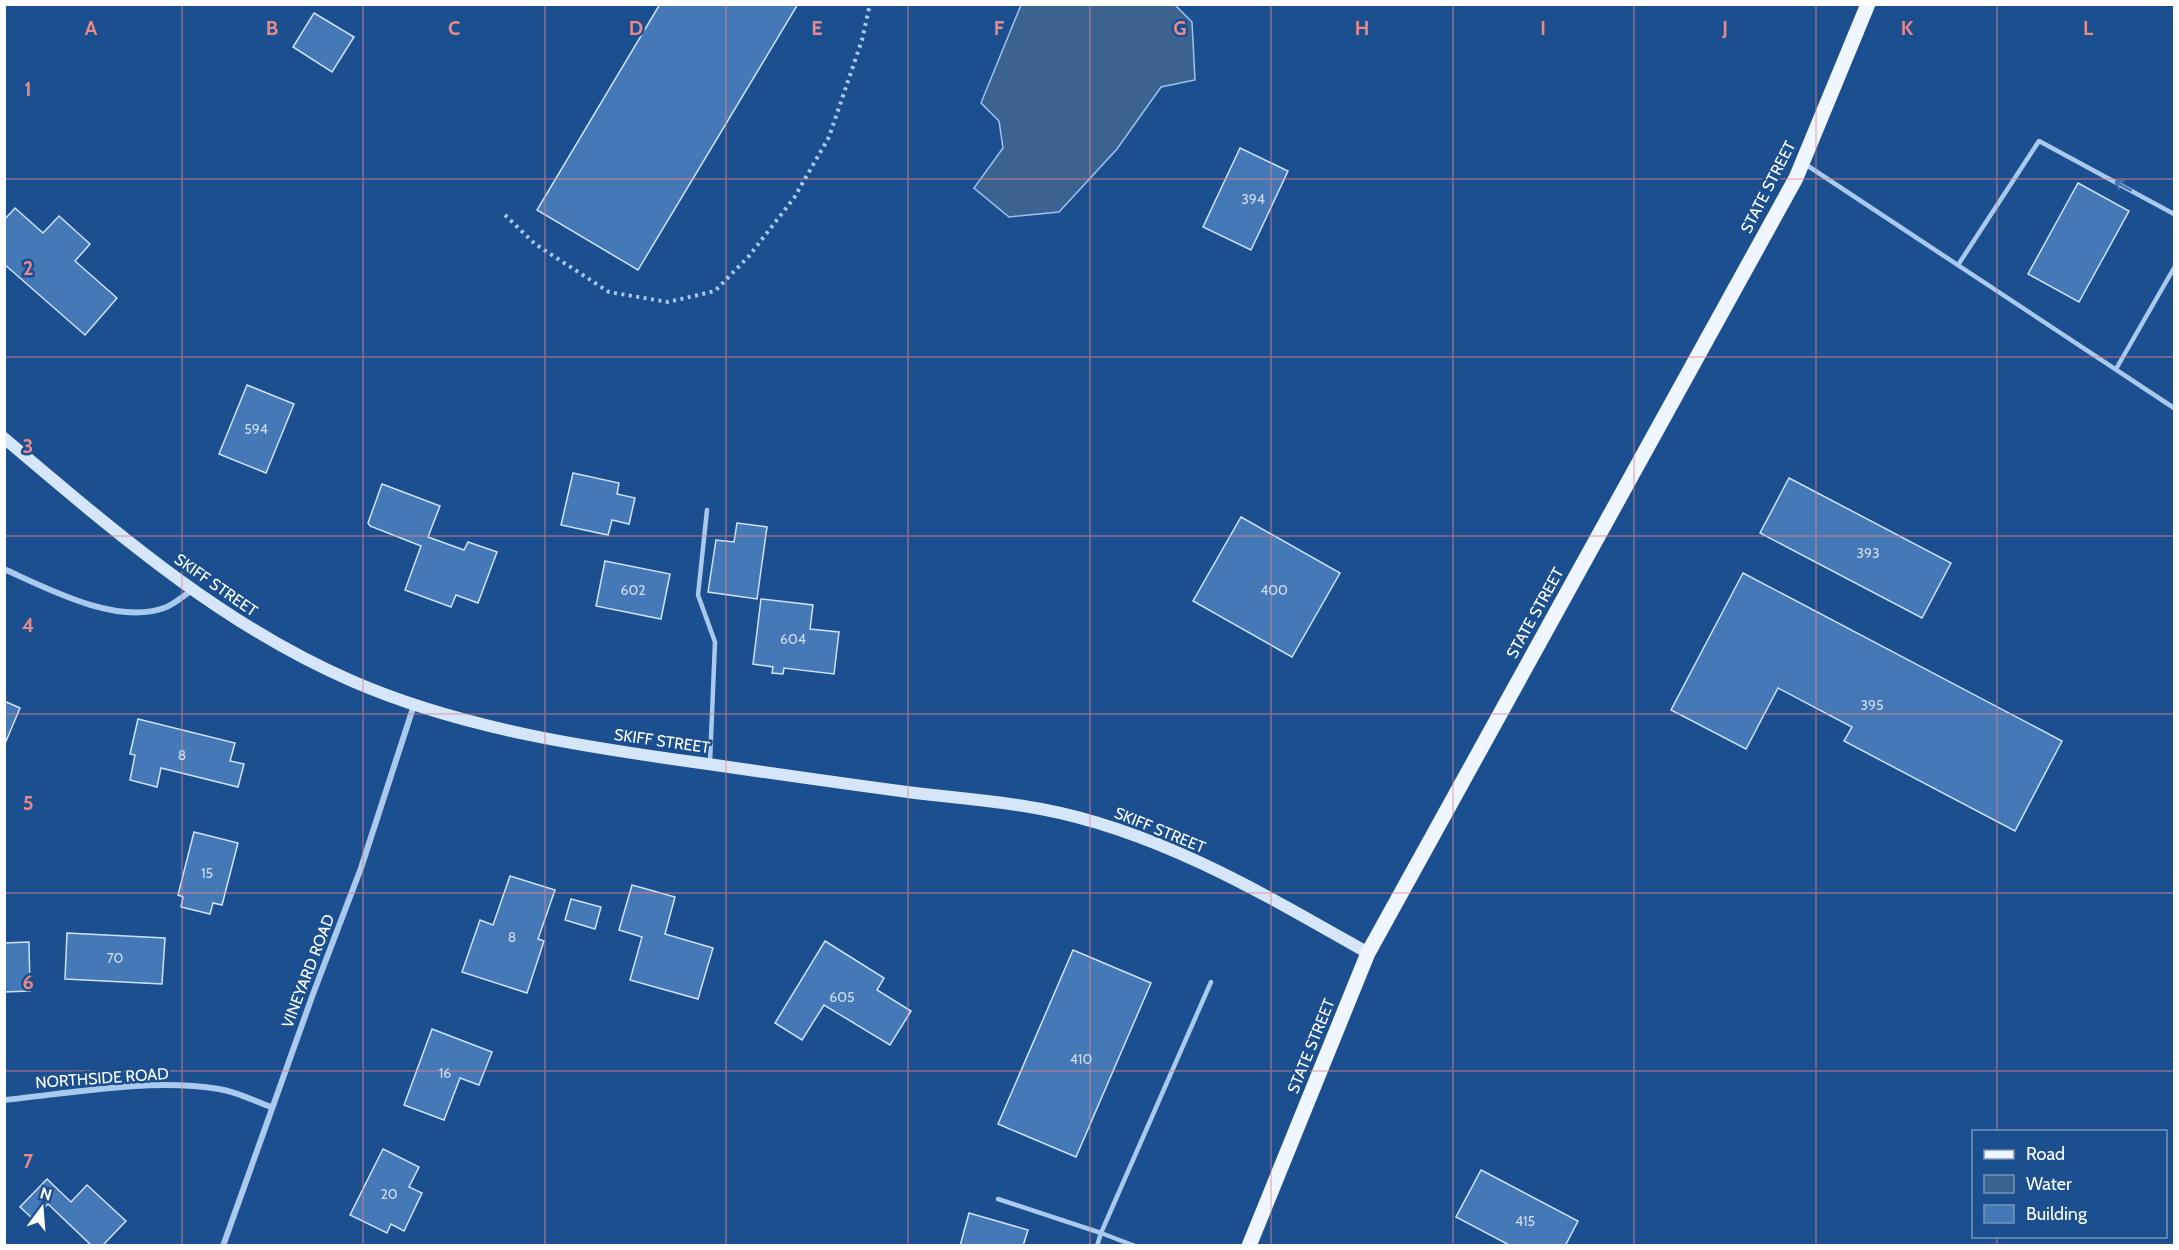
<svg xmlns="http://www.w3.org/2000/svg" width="2179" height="1250" viewBox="0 0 2179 1250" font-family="Cabin,sans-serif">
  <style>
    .water { fill: #3c6290; stroke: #9cc4f0; stroke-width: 1.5 }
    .building { fill: #4478b7; stroke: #cfe3fa; stroke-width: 1.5 }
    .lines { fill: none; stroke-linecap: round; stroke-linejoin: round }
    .path { stroke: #a9c9ee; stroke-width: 4; stroke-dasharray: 3 4.5; stroke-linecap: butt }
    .service { stroke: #a9c9ee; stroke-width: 4.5 }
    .minor { stroke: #a9c9ee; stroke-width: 6 }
    .secondary { stroke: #d6e6fa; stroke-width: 12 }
    .primary { stroke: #f0f6ff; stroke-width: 15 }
    .oneway { stroke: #4674ac }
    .grid { fill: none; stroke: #e88989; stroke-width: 1.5; stroke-opacity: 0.55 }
    .labels { text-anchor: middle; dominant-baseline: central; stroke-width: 5; stroke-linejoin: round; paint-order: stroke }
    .number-label { font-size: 14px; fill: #d0dded }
    .street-label { font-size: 16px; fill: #fff; stroke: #1b4f8f }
    .grid-label { font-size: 20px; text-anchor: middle; font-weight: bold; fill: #e88989; stroke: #1b4f8f; stroke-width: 5; stroke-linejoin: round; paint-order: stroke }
  </style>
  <rect width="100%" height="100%" fill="#1b4f8f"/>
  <polygon class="water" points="1021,5 1175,5 1192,22 1195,80 1161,87 1117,149 1059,212 1009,217 974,188 1003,148 999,121 981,103"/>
  <g class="building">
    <polygon points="660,4 798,4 638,270 537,210"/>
    <polygon points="314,13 354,37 332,72 293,47"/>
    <polygon points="1240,148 1288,171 1251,250 1203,227"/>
    <polygon points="2078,183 2129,211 2079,302 2028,274"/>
    <polygon points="15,208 43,233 59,216 90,244 75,261 117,298 85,335 4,264 4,220"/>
    <polygon points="247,385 294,404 266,473 219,454"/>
    <polygon points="573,473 619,483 617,494 635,498 629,524 612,520 608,535 561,525"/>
    <polygon points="1789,478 1951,563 1922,618 1760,533"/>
    <polygon points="382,484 440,506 428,537 464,550 468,542 497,552 478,603 456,595 451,607 405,590 421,546 370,526 368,523"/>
    <polygon points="1241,517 1340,573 1292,657 1193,601"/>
    <polygon points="737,523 767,527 757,599 708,592 716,540 734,542"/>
    <polygon points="605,561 670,574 661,619 596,606"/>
    <polygon points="1743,573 2062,741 2015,831 1844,741 1852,727 1778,688 1746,749 1671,710"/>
    <polygon points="761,599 813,605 810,629 839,632 834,674 784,668 783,674 772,673 773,667 753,664"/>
    <polygon points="4,701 20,708 4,746"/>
    <polygon points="138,719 235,743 230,761 244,764 238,787 161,768 157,787 130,780 135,755 130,754"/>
    <polygon points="194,832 238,843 222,905 213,903 210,914 181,907 183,897 178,895"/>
    <polygon points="510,876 555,890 538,939 544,941 527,993 462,972 480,920 493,925"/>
    <polygon points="632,885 675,897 665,934 713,948 698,999 630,980 642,937 619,930"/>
    <polygon points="571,899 601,907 595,929 565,920"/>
    <polygon points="67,933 165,938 162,984 65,979"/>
    <polygon points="825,941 884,978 877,990 911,1011 890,1045 824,1005 802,1040 775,1023"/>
    <polygon points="29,942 30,991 4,992 4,943"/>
    <polygon points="1073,950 1151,983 1076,1157 998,1124"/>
    <polygon points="432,1029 492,1052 479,1085 460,1078 444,1120 404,1105"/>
    <polygon points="383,1149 419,1167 409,1187 422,1193 404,1231 391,1224 387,1233 350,1215"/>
    <polygon points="1481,1170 1578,1221 1565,1246 1511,1246 1456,1217"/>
    <polygon points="47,1179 71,1202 87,1185 126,1221 102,1246 92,1246 48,1204 33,1219 20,1207"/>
    <polygon points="969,1213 1028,1230 1023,1246 960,1246"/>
  </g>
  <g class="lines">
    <polyline class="path" points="505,215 535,244 609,292 668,302 715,291 749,256 794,198 829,137 862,40 870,4"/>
    <g class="service">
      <polyline points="1805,164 2174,408"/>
      <polyline points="1958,265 2039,141 2174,214"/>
      <polyline points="2116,369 2174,268"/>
      <polyline points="707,510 698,595 715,642 710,762"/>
      <polyline points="998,1199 1101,1233 1097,1246"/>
      <polyline points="1135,1246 1101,1233 1211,982"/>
    </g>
    <g class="minor">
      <path d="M 4,569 C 48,589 116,625 164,608 C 173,605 183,596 191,591"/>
      <path d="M 4,1100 C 73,1093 151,1078 219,1089 C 237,1092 255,1101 271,1107"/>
      <polyline points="223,1246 313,994 361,868 414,705"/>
    </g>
    <path class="secondary" d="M 4,438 C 113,530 220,624 352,681 C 462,729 590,748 708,764 C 777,774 846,784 915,793 C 957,798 1000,801 1041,809 C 1159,831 1266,895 1368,953"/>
    <polyline class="primary" points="1249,1246 1368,953 1796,178 1868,4"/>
  </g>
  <defs><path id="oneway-shaft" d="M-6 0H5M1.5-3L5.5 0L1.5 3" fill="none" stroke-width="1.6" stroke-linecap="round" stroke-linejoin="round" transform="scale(1.5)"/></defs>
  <use class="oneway" href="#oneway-shaft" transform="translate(2123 186) rotate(-151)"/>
  <path class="grid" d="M 182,4 L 182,1246M 363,4 L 363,1246M 545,4 L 545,1246M 726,4 L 726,1246M 908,4 L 908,1246M 1090,4 L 1090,1246M 1271,4 L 1271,1246M 1453,4 L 1453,1246M 1634,4 L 1634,1246M 1816,4 L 1816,1246M 1997,4 L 1997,1132M 4,179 L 2174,179M 4,357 L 2174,357M 4,536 L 2174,536M 4,714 L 2174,714M 4,893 L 2174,893M 4,1071 L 2174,1071M 1997,1236 L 1997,1246"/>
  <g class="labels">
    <g class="number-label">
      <text x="1253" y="199">394</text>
      <text x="256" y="429">594</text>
      <text x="1868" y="553">393</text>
      <text x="633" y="590">602</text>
      <text x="1274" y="590">400</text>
      <text x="793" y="639">604</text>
      <text x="1872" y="705">395</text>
      <text x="182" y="755">8</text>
      <text x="207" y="873">15</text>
      <text x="512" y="937">8</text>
      <text x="115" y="958">70</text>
      <text x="842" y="997">605</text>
      <text x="1081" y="1059">410</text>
      <text x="445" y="1073">16</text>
      <text x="389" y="1194">20</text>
      <text x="1525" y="1221">415</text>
    </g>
    <g class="street-label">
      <text transform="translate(1768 187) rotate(-63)">STATE STREET</text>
      <text transform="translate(216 585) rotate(35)">SKIFF STREET</text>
      <text transform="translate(1535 613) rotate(-61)">STATE STREET</text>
      <text transform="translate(662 741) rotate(8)">SKIFF STREET</text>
      <text transform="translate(1160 830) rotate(22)">SKIFF STREET</text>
      <text transform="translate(308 971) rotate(-69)">VINEYARD ROAD</text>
      <text transform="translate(1311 1046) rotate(-68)">STATE STREET</text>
      <text transform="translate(102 1078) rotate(-4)">NORTHSIDE ROAD</text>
    </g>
  </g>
  <g class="grid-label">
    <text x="91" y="35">A</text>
    <text x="272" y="35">B</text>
    <text x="454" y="35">C</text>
    <text x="636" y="35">D</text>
    <text x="817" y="35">E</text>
    <text x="999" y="35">F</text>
    <text x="1180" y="35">G</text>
    <text x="1362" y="35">H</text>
    <text x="1543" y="35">I</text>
    <text x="1725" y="35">J</text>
    <text x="1907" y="35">K</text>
    <text x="2088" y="35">L</text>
    <text x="28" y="96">1</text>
    <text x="28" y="275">2</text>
    <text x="28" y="453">3</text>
    <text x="28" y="632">4</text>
    <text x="28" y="810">5</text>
    <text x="28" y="989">6</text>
    <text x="28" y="1168">7</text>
  </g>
  <rect width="2179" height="1250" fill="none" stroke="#ffffff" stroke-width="12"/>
  <rect x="1972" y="1130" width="195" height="108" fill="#1b4f8f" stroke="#7695bc" stroke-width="1.5"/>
  <rect x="1984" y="1150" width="30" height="9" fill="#f0f6ff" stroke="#7695bc" stroke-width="1.5"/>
  <text x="2026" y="1160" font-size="18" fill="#ffffff">Road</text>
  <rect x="1984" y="1175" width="30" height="18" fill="#3c6290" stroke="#7695bc" stroke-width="1.5"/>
  <text x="2026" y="1190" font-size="18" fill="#ffffff">Water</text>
  <rect x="1984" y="1205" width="30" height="18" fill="#4478b7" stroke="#7695bc" stroke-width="1.5"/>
  <text x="2026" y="1220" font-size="18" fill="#ffffff">Building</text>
  <g transform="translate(42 1208) rotate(16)" stroke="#1b4f8f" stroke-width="4.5" paint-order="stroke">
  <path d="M0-4.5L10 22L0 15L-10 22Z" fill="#ffffff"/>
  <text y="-9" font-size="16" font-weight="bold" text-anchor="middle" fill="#ffffff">N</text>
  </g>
</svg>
